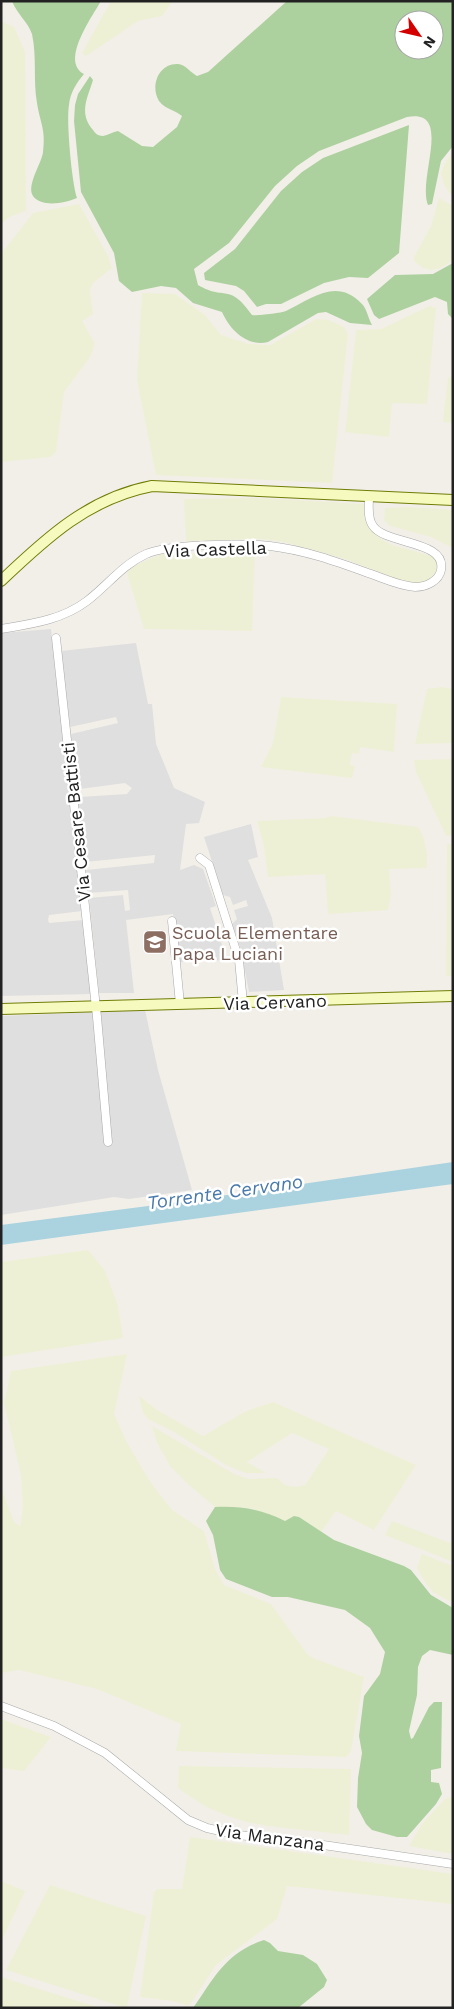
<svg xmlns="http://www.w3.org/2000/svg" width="454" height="2009" viewBox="0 0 454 2009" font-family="'Work Sans',sans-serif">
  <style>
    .residential { fill: #e0dfdf }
    .farmland { fill: #eef0d5 }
    .forest { fill: #add19e; fill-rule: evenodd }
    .water { fill: #aad3df }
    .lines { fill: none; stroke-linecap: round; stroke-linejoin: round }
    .minor-casing { stroke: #a9a9a9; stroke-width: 9 }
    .secondary-casing { stroke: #707d05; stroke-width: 12 }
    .minor { stroke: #fff; stroke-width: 8 }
    .secondary { stroke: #f7fabf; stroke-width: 10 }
    .labels { text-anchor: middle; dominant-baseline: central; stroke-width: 5; stroke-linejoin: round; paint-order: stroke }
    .street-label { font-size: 18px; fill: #222; stroke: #fff }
    .education-label { font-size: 18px; fill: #785e54; stroke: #fff; text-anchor: start }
    .water-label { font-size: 19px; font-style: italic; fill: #4a7aab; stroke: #fff }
  </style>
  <rect width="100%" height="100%" fill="#f2efe9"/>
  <g class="residential">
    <polygon points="51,629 82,911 49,915 48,920 49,923 84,920 92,994 1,996 1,633"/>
    <polygon points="136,643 148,704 152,704 156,744 174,788 205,802 199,823 186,824 180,870 194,865 203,869 216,906 210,908 227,960 178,962 173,914 126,920 134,993 99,993 89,898 123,895 125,911 130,910 128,890 88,893 86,870 154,863 155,855 85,862 78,801 80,797 127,794 132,788 125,783 80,789 76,786 71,734 118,723 116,717 70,727 61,651"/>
    <polygon points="251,824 258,857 248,860 272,918 284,990 249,992 241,950 232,924 237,919 234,910 248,906 246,900 233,905 230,897 223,895 204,837"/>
    <polygon points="145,1010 158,1070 192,1190 129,1199 114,1197 1,1215 1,1016"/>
  </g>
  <g class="farmland">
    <polygon points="111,1 173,1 162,16 138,21 86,56 82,53"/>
    <polygon points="1,21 14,27 25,52 26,211 9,217 1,224"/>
    <polygon points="453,151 453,197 444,185 441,173 445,163"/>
    <polygon points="439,198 453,206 453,260 441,268 431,270 423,268 414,261 414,257 431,226"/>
    <polygon points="79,204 108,256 112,268 93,283 90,289 93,314 82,321 95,344 90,357 64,392 56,452 50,457 1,462 1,254 33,213"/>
    <polygon points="142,293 175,294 205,315 221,335 249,344 270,345 316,319 329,320 344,327 348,334 332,483 156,475 137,380"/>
    <polygon points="429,306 436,308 427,404 392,403 389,437 345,432 356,330 381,329"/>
    <polygon points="453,376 453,423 443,422 448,378"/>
    <polygon points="257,498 365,504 370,526 378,537 392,545 432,556 436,560 437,574 433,579 419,585 405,583 348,560 284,542 263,539 186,541 184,499"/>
    <polygon points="409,507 453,510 453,548 431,537 390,526 384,520 385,508"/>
    <polygon points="255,551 252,631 144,629 127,573 131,567 161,554"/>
    <polygon points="442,687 453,689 453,743 415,744 427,689"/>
    <polygon points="281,697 397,704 394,752 360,747 359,754 352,753 350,765 355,766 352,778 261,767 273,743"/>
    <polygon points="453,759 453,835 446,836 416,772 414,760"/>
    <polygon points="331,816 418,827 423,836 427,853 427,868 389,869 391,894 388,910 328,914 325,874 268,877 264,846 257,821 325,818"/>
    <polygon points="447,844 453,844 453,976 446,976"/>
    <polygon points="88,1250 105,1271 118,1306 123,1338 1,1357 1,1262"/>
    <polygon points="127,1354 114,1414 126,1441 151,1483 172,1510 204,1531 215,1569 224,1585 271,1604 307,1654 313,1658 364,1677 351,1751 346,1757 176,1751 181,1724 97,1689 19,1670 1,1673 1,1487 14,1522 20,1526 23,1507 21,1475 4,1403 11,1371"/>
    <polygon points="139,1396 157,1410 203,1436 246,1411 273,1402 416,1465 374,1530 336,1511 321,1532 299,1517 294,1516 285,1521 250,1508 215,1507 189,1485 170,1466 157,1443 152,1426 234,1474 249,1479 277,1478 285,1485 296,1487 305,1485 329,1449 292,1433 247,1462 266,1473 245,1473 226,1465 174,1432 148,1419 143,1413"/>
    <polygon points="392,1521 453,1544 453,1562 385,1535"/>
    <polygon points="422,1554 453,1566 453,1603 433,1592 425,1582 417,1568"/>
    <polygon points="1,1719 51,1737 24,1771 1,1768"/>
    <polygon points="179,1766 351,1769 349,1835 268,1826 246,1822 228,1816 206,1807 182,1791 178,1787"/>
    <polygon points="453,1796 453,1854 409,1846 422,1824 445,1799"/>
    <polygon points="190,1837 453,1874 453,1904 287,1886 277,1919 216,1965 189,2006 172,2001 140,1997 154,1892 157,1889 182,1889"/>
    <polygon points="1,1881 25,1891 1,1942"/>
    <polygon points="50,1885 146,1916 127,2007 123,2007 6,1970"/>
    <polygon points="1,1977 100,2008 1,2008"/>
  </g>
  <g class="forest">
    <path d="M 12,1 L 101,1 C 92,17 60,61 84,74 C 77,82 70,93 69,105 C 66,120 72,184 77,198 C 65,203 42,208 33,196 C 26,185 42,163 43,152 C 46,129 40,123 37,103 C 33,80 37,57 32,34 C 28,22 17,14 12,1 Z"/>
    <path d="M 287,1 L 453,1 L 453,146 L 441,161 L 432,204 L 428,205 C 417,178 454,108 407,117 L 319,151 L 297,166 L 275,186 L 229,243 L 194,269 L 198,285 C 225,301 229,282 252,315 C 256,316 281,313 286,311 C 312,298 337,277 362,304 C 367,309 368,318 372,325 L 350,323 L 326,312 L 318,313 L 268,342 C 247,347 230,330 222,312 L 193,303 L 176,288 L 161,286 L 132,292 L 119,281 L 114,253 L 81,192 L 74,121 L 75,105 L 78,94 L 90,76 L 93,80 C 88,97 78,113 93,130 C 95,133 98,136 103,136 C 108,135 113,132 118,131 L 142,146 L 153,147 L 177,127 L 182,116 C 175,110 165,109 159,101 C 150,87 158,63 178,64 C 185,64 191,73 197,76 L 208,72 ZM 404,20 L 434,20 L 434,50 L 404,50 Z"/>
    <polygon points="409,125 399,253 368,278 349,277 324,283 281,304 266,304 257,307 244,291 236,286 205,280 204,273 235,249 281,191 302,172 323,158"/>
    <polygon points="453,263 453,319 448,314 447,302 435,297 379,319 374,315 367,299 395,275 433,274"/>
    <path d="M 215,1507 C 241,1506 262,1509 285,1521 L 294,1516 L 299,1517 L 334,1540 L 404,1566 L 411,1570 L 431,1595 L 453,1608 L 453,1655 L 430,1650 L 422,1656 L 418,1667 L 417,1695 L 409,1731 L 411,1739 L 413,1738 L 429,1707 L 434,1702 L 442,1702 L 441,1768 L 431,1770 L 431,1782 L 439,1783 L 442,1794 L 436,1804 L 407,1837 L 397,1837 L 372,1830 L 366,1824 L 357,1807 L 358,1778 L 362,1753 L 359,1736 L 364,1696 L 380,1674 L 385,1652 L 370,1628 L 345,1610 L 288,1597 L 272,1597 L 226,1579 L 220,1570 L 213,1535 L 206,1521 Z"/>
    <path d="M 264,1940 L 270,1943 L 278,1951 L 303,1955 L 317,1964 L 327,1980 L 324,1987 L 298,2008 L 193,2008 C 214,1978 226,1952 264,1940 Z"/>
  </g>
  <polygon class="water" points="453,1162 453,1184 1,1245 1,1225 179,1202"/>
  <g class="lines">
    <defs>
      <g id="minor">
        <path d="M 1,629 C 31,624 62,620 87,601 C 107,586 122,565 146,554 C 169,544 243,543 270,546 C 304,550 335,561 368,573 C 383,578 399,586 415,587 C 426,587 439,581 441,570 C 447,540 386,545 373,526 C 367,518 369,506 369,497"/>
        <polyline points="56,638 97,1017 108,1142"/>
        <polyline points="200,858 209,865 239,960 243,1003"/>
        <polyline points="172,921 180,1004"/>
        <polyline points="1,1706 54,1726 105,1753 188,1820 207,1828 238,1835 296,1841 453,1864"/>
      </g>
      <g id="secondary">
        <path d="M 1,581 C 46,538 89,498 152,486 L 453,500"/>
        <polyline points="1,1009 453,996"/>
      </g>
    </defs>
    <use href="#minor" class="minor-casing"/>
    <use href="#secondary" class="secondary-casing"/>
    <use href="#minor" class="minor"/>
    <use href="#secondary" class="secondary"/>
  </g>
  <defs>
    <symbol id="school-square" viewBox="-11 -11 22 22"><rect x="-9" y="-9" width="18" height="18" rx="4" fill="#8d6e63" stroke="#fff"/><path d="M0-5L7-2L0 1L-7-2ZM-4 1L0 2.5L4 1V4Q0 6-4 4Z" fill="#fff"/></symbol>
  </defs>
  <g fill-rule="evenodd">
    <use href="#school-square" x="141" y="928" width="28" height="28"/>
  </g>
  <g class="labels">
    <g class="street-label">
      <text transform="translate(215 549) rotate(-2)">Via Castella</text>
      <text transform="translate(76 822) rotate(-96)">Via Cesare Battisti</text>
      <text transform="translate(275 1002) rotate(-2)">Via Cervano</text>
      <text transform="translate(270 1837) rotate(8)">Via Manzana</text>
    </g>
    <g class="education-label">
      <text x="172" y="932">Scuola Elementare<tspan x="172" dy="21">Papa Luciani</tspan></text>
    </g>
    <g class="water-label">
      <text transform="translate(225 1192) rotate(-8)">Torrente Cervano</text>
    </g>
  </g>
  <rect width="454" height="2009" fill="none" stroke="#222222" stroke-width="5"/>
  <g transform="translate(419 35) rotate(124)"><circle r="24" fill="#ffffff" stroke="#a7a7a7"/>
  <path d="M0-4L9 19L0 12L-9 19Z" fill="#d40000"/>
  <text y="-8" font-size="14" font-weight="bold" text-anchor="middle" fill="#222222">N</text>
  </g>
</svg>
